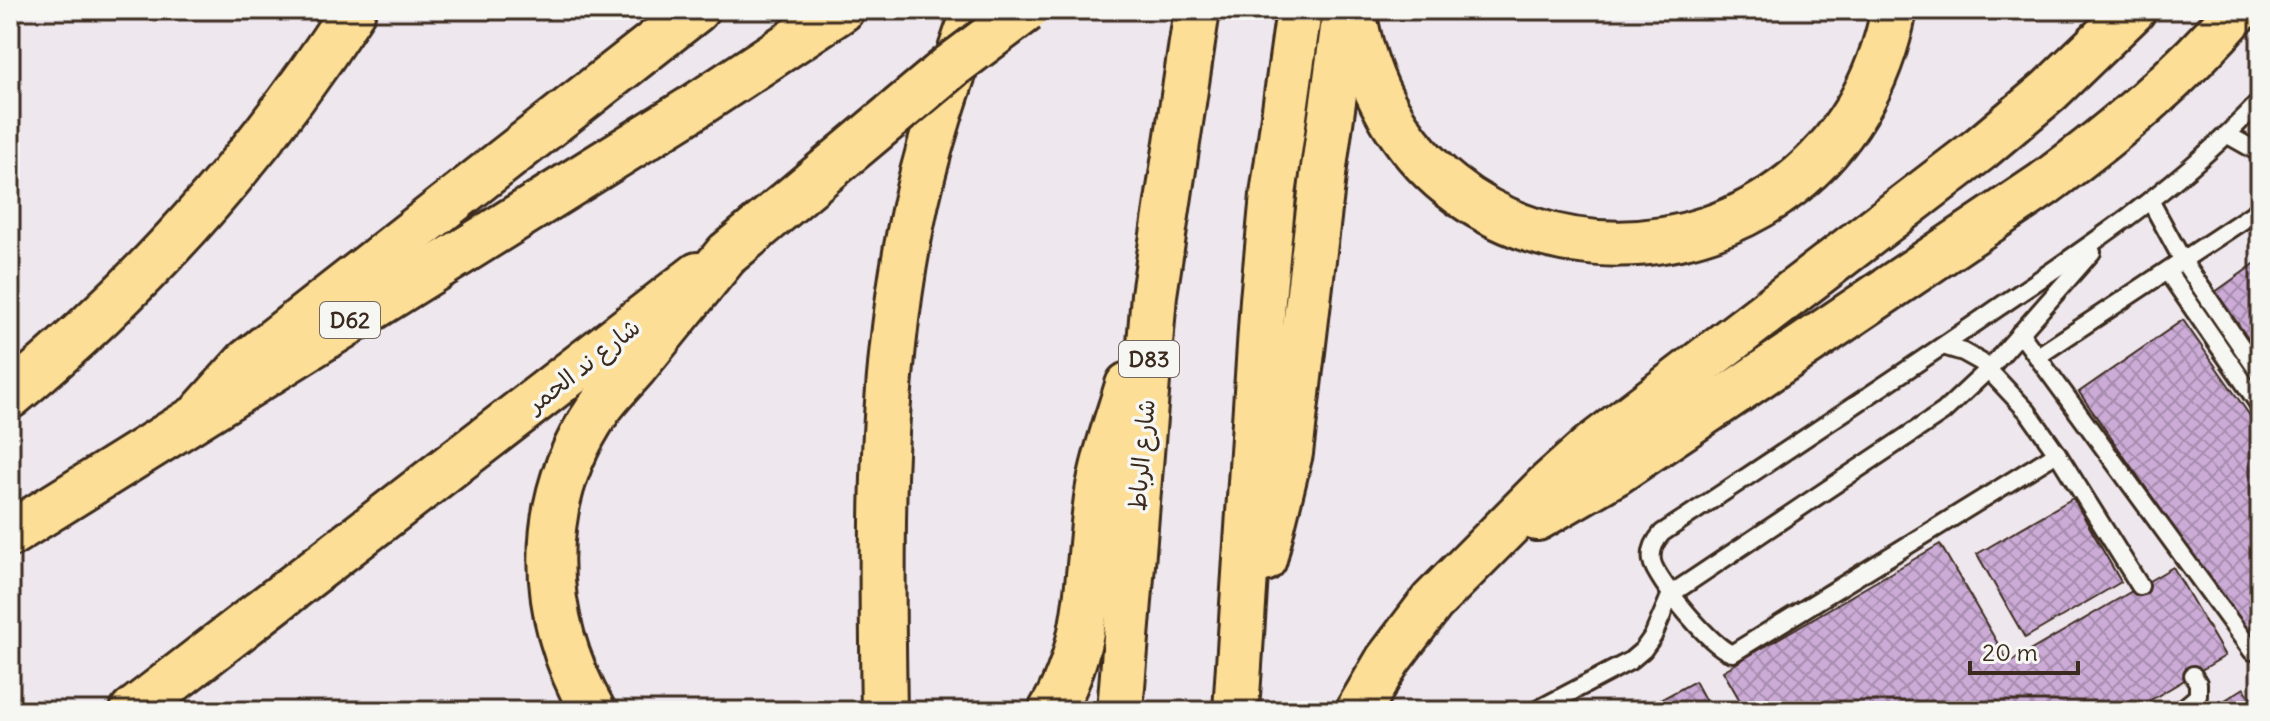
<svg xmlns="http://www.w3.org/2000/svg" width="2270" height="721" viewBox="0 0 2270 721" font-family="Delius,'Playpen Sans Arabic',sans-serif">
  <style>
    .building { fill: url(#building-cross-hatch); stroke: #3b2a1e; stroke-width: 2 }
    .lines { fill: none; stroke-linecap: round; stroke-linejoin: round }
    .lane-casing { stroke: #3b2a1e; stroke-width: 22 }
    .primary-casing { stroke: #3b2a1e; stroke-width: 50 }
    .highway-casing { stroke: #3b2a1e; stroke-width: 50 }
    .lane { stroke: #f6f6f2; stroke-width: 16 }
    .primary { stroke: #fdde96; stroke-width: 44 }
    .highway { stroke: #fdde96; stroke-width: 44 }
    .primary-bridge-casing { stroke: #3b2a1e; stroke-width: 50; stroke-linecap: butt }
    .primary-bridge { stroke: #fdde96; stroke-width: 44 }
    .labels { text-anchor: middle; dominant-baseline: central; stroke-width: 7; stroke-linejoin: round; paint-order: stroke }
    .shield { fill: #f6f6f2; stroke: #73675e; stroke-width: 2 }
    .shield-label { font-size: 22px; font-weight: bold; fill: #3b2a1e }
    .street-label { font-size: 24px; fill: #3b2a1e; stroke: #f6f6f2 }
  </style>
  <defs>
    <pattern id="building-cross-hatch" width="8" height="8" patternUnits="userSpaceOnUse" patternTransform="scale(2)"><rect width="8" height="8" fill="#ccacd7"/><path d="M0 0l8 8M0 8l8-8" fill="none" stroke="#a78cae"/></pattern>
  </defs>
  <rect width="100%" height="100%" fill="#eee7ed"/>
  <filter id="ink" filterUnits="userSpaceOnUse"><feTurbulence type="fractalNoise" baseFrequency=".0125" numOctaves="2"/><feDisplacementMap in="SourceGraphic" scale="16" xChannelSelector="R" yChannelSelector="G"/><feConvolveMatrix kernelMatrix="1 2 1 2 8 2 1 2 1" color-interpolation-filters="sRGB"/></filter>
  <g filter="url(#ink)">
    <g class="building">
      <polygon points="2260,260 2260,364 2211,295"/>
      <polygon points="2183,320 2260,430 2260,651 2079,392"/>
      <polygon points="2073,498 2121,582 2025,638 1977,554"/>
      <polygon points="1940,544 2009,663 2173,567 2225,656 2132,711 1746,711 1723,671"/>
      <polygon points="1695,681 1711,711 1640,711"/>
      <polygon points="2244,688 2259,711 2216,711 2214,707"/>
    </g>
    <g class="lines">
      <defs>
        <g id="lane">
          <polyline points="2228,135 2260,153"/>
          <polyline points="2151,202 2183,261 2260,374"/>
          <polyline points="2167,271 2260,406"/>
          <polyline points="2020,333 2252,651"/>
          <polyline points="1943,346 1963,352 1981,362 2028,412 2057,453 2140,586"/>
          <polyline points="2038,356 2260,209"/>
          <path d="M 2057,453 L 1733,653 C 1716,653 1655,579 1652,561 C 1650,550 1655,541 1662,533 C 1775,458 1888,384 1999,307 C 2094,243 2181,185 2260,101"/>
          <polyline points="1535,711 1630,661 1643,650 1653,636 1671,594 1943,412 1989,369 2092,252"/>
          <polyline points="2180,711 2198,696 2198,683 2193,675"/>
        </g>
        <g id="primary">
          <polyline points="10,534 691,109 841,10"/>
          <polyline points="133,711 698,275"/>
        </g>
        <g id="highway">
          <path d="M 1353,10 C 1404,325 1834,318 1894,10"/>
          <path d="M 10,396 C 144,285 259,156 353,10"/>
          <polyline points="203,411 247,362 696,10"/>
          <path d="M 1537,518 L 1615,473 L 2044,184 C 2114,132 2181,77 2238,10"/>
          <polyline points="1264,559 1290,453 1324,167 1345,14"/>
          <path d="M 593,711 C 539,616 534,503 598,410 C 608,395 622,382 634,368 C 665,330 696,292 727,254"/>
          <path d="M 884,711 C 881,548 879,386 911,226 C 925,152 950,81 975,10"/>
          <path d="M 1051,711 C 1091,647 1087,570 1097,498 C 1103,459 1117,422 1128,385"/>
          <polyline points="1120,711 1154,295 1197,10"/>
          <polyline points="1236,711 1263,300 1273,195 1299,10"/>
          <polyline points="1358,711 1388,660 1432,602 1546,487 1591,447 1980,149 2049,91 2133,10"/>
        </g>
      </defs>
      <use href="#lane" class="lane-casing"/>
      <use href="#primary" class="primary-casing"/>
      <use href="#highway" class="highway-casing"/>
      <use href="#lane" class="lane"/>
      <use href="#primary" class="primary"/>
      <use href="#highway" class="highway"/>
      <defs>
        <polyline id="primary-bridge" points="727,254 950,67 1026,10"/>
      </defs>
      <use href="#primary-bridge" class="primary-bridge-casing"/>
      <use href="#primary-bridge" class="primary-bridge"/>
    </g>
  </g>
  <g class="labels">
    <g class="shield">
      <rect x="320" y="302" width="60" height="36" rx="6"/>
      <rect x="1119" y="341" width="60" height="36" rx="6"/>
    </g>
    <g class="shield-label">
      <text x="350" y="320">D62</text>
      <text x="1149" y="359">D83</text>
    </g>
    <g class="street-label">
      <text transform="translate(583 365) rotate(-38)">شارع ند الحمر</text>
      <text transform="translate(1141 455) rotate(-85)">شارع الرباط</text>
    </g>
  </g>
  <rect width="2270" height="721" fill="none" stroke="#f6f6f2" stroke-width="40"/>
  <rect x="20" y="20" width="2230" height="681" fill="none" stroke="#3b2a1e" stroke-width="3" filter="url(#ink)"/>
  <path d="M1970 661v12h108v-12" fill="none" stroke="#3b2a1e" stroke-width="4"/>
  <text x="1982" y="661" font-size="24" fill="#3b2a1e" stroke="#f6f6f2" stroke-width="6" paint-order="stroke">20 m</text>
</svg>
